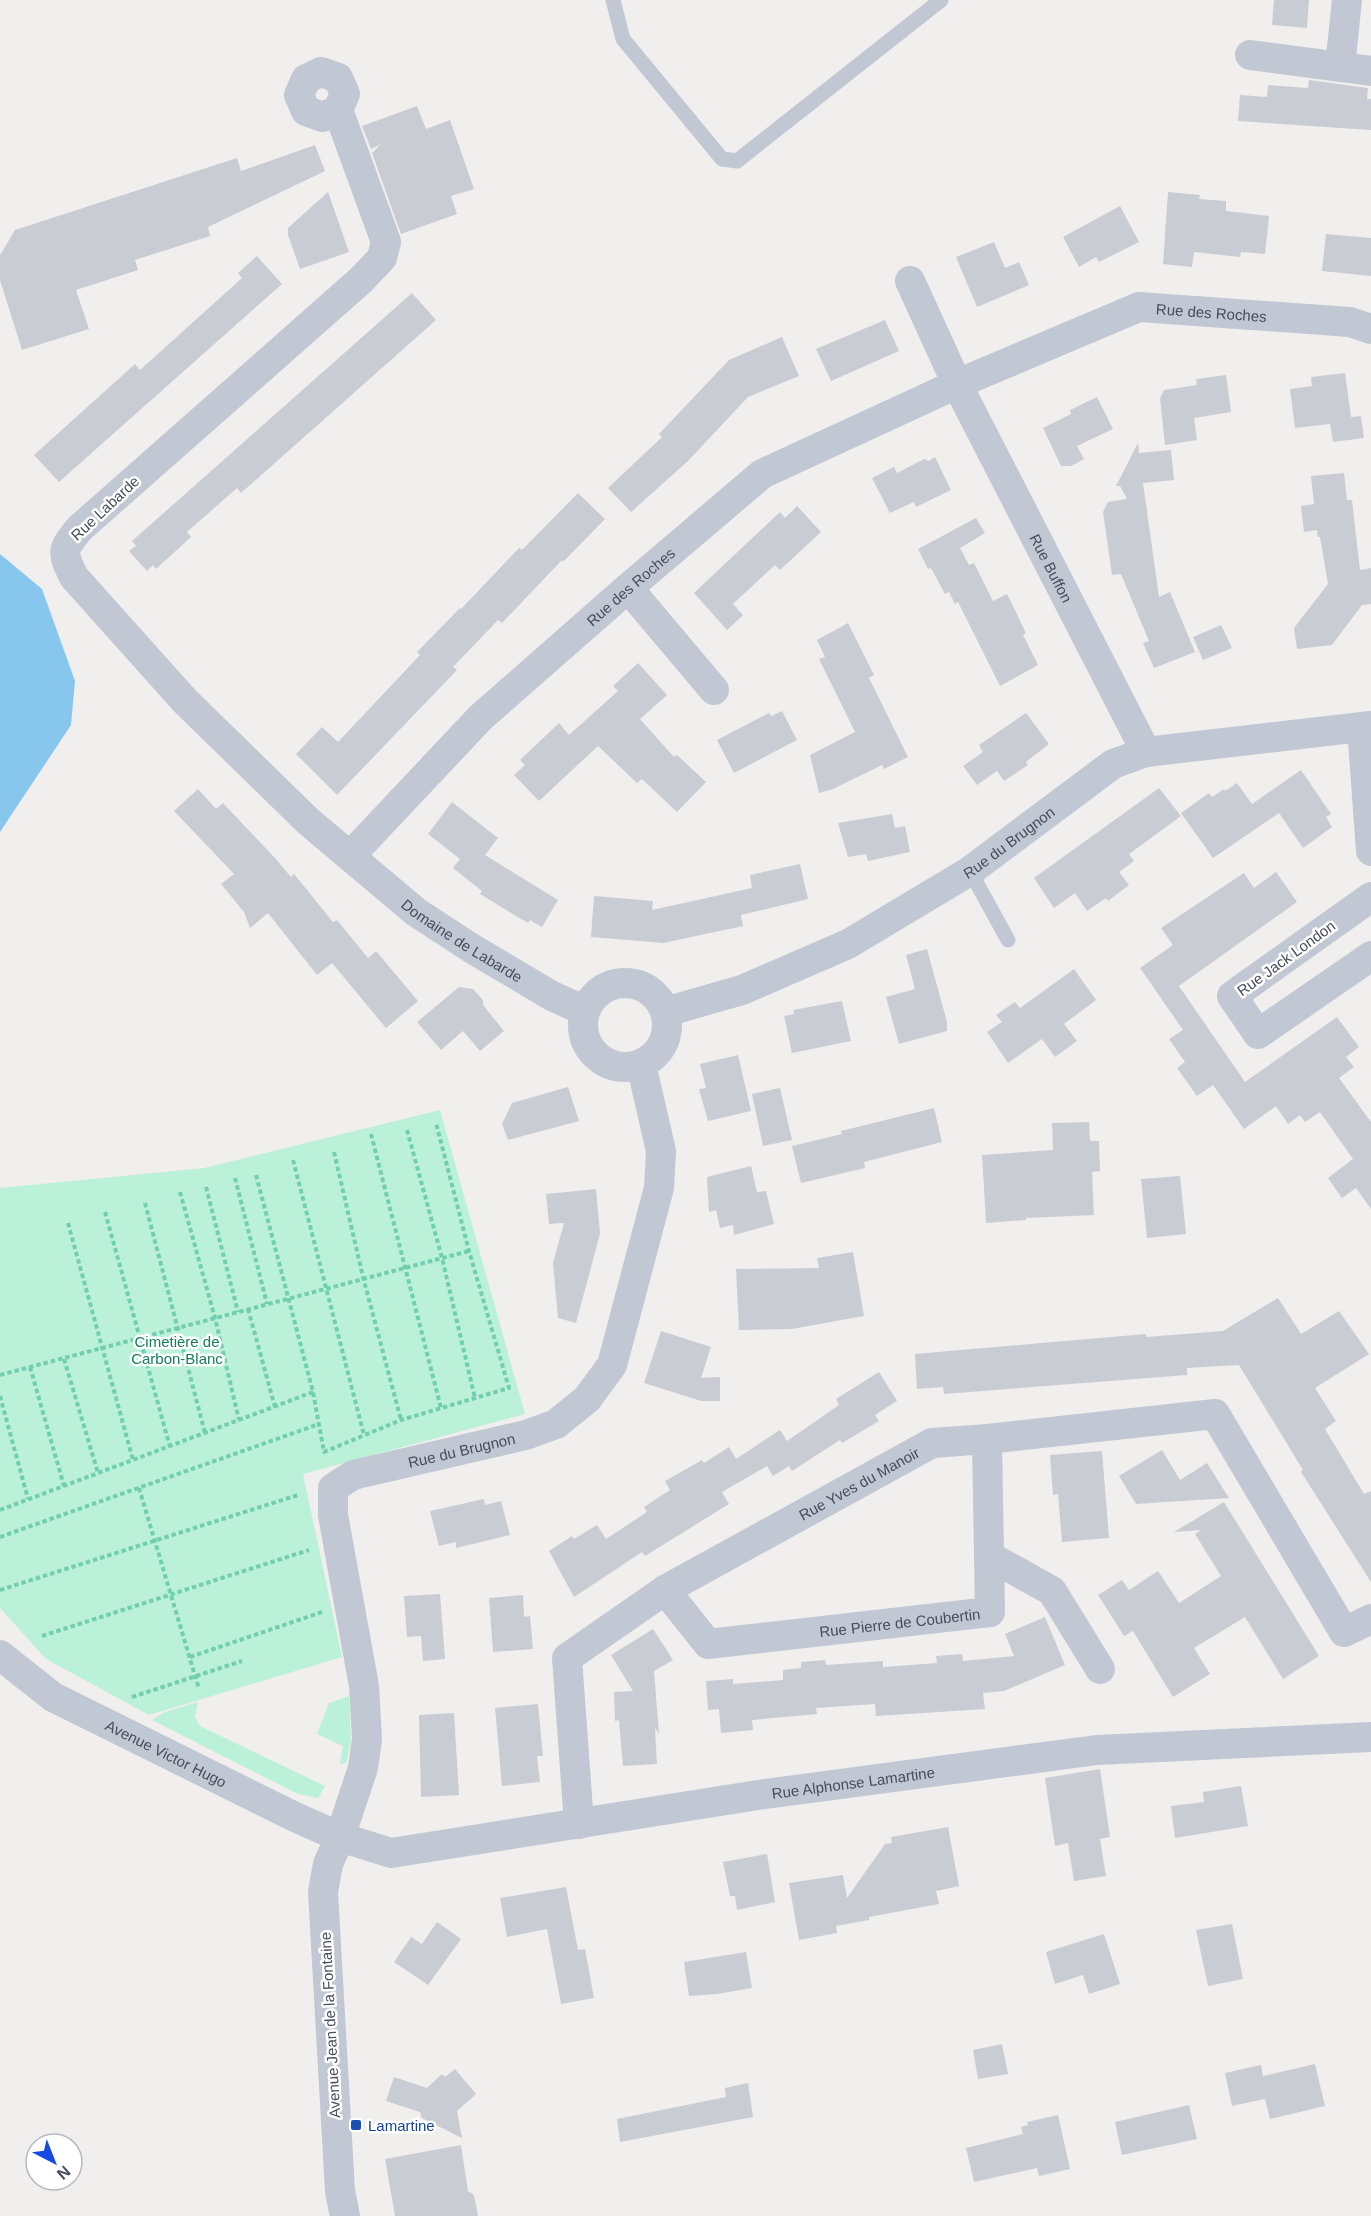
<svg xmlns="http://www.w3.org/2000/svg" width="1371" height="2216" viewBox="0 0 1371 2216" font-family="Helvetica,sans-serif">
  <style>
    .green { fill: #bbf0d9 }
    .water { fill: #87c6ed }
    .building { fill: #caccd4 }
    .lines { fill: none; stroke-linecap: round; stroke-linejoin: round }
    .path { stroke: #72ceb1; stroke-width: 4; stroke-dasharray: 4.5 3; stroke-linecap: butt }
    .lane { stroke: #c1c7d3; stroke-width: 15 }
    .street { stroke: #c1c7d3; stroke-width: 30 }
    .transit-dot { fill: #1a4fb4; stroke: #fff; stroke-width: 2 }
    .labels { text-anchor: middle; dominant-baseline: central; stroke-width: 5; stroke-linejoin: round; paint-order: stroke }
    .street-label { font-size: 15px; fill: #464d5c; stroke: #fff }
    .park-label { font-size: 15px; fill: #157e5c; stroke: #fff }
    .transit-label { font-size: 15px; fill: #164399; stroke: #fff; text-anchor: start }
  </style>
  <rect width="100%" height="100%" fill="#f1eeee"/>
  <g class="green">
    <polygon points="440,1110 525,1414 303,1474 342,1657 149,1715 46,1659 0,1608 0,1188 204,1168"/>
    <polygon points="349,1696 351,1741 346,1763 340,1764 343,1746 317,1734 329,1703"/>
    <polygon points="198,1702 195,1717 200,1726 325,1786 318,1798 298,1794 152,1720 165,1712"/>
  </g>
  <polygon class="water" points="0,554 42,589 75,681 71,725 0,832"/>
  <g class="building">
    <polygon points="1274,0 1309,0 1307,28 1272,25"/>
    <polygon points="1309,80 1368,88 1367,99 1371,99 1371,130 1238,121 1240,95 1267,97 1268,85 1308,88"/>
    <polygon points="417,106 426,129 450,120 474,189 451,196 457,214 401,234 372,153 381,144 371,149 362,126"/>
    <polygon points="315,145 325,171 208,227 210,236 135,260 138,270 76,290 89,329 22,350 0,280 0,255 15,230 237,158 241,171"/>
    <polygon points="328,192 349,252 300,269 288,235 288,228"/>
    <polygon points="1168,192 1200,195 1199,199 1226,201 1226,211 1269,216 1265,254 1241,252 1240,257 1194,252 1192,267 1163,264"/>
    <polygon points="1120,206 1139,242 1099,262 1096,257 1079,267 1063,237"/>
    <polygon points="1326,234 1371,238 1371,276 1322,271"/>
    <polygon points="994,242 1005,268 1019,262 1029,285 977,307 956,257"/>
    <polygon points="257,256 282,284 59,482 34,455 135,364 140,370 242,278 238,273"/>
    <polygon points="412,293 436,320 241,493 237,488 187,532 191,537 156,569 153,565 147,571 129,551 136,546 132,541"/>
    <polygon points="885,320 899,351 831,381 816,349"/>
    <polygon points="782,337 799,376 748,397 688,461 631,512 608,488 662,437 659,434 729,360"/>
    <polygon points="1345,373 1351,417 1361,416 1364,438 1333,442 1330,424 1295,428 1290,389 1312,386 1311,377"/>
    <polygon points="1226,375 1231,412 1194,418 1197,440 1165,445 1160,398 1164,390 1197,385 1196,379"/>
    <polygon points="1097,397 1113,429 1077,446 1084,459 1071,466 1061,466 1043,428 1071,414 1070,410"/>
    <polygon points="1138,443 1139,453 1171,450 1174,480 1143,483 1159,597 1170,592 1195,652 1154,668 1143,643 1149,641 1121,574 1112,575 1103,512 1108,502 1127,499 1120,486 1116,486"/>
    <polygon points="935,457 951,490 916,507 914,502 890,513 872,478 894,467 897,473 924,459 929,461"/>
    <polygon points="1344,473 1347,500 1352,500 1360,570 1371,568 1371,604 1362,605 1332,645 1297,649 1294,628 1328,584 1320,537 1318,537 1317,530 1304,532 1301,506 1314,504 1311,476"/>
    <polygon points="578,493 605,519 563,562 562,560 502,623 498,620 453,667 457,670 337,795 296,754 322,727 338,742 420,655 417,652 460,608 461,609 519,548 522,550"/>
    <polygon points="797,506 821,532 780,570 775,565 733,604 743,615 727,630 694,593 780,512 785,518"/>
    <polygon points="976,518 985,533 960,548 969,565 974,563 993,601 1007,594 1026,633 1023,635 1038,665 1000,686 958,602 955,604 949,592 945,594 931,568 928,569 918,549"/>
    <polygon points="848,623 874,675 869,678 908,757 884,769 882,765 833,789 819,793 810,755 855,732 819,659 825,657 817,640"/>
    <polygon points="1221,625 1232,648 1203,660 1193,637"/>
    <polygon points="638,663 667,695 640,719 674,757 677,755 706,782 677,812 642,779 637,783 598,746 539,801 514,775 525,765 520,760 559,723 569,735 618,691 613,686"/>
    <polygon points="782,711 797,740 734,773 717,740 769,713 771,716"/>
    <polygon points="1026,713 1049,744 1026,762 1028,765 1004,781 997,771 977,785 963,766 983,752 979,745"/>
    <polygon points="1301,770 1331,814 1326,817 1332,827 1303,848 1279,813 1213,858 1181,813 1209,793 1212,797 1224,789 1225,791 1237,783 1252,804"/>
    <polygon points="1159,788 1181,816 1129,854 1134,861 1119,872 1129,885 1108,901 1106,898 1087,911 1075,893 1054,908 1034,878"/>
    <polygon points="198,789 216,809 223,803 275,858 291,877 294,874 333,922 337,920 368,958 376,951 418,1001 386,1028 332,963 317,975 268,913 250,928 244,912 221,884 234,874 174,811"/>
    <polygon points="452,802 498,838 485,855 558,900 542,927 530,920 528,923 480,894 482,891 453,868 460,859 428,834"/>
    <polygon points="892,814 895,828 905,826 910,852 868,861 866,854 848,857 838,823"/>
    <polygon points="800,864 808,899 741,915 743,926 663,943 591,937 594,896 653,901 652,910 752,888 750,875"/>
    <polygon points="1276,872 1297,902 1179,986 1245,1082 1337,1017 1359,1047 1346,1057 1354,1067 1339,1078 1371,1122 1371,1209 1356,1188 1342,1198 1328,1178 1353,1159 1320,1112 1305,1122 1300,1115 1288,1124 1276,1106 1244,1129 1213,1085 1197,1096 1177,1068 1185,1062 1169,1039 1183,1030 1140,968 1173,945 1161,928 1244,873 1254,888"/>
    <polygon points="927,949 947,1022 947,1031 899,1044 886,997 915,989 906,955"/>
    <polygon points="1074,969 1096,1000 1064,1024 1077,1041 1055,1057 1042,1039 1008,1063 987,1032 1002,1022 996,1015 1015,1002 1020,1008"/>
    <polygon points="459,987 473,989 483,1000 483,1005 504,1031 480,1051 463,1031 441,1050 417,1022"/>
    <polygon points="842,1001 851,1041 792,1053 784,1016 794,1014 793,1010"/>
    <polygon points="738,1055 751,1111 708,1121 699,1089 706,1088 700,1064"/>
    <polygon points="568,1087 579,1121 508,1140 502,1124 512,1103"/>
    <polygon points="780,1088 792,1140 763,1146 752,1094"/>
    <polygon points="934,1108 942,1142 864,1162 865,1168 801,1183 792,1146 842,1134 841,1131"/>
    <polygon points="1089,1122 1090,1141 1099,1141 1100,1171 1092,1172 1094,1215 1026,1218 1026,1220 986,1223 982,1155 1053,1150 1052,1123"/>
    <polygon points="751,1166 757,1192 766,1191 774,1224 734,1235 733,1225 720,1228 716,1210 709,1212 707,1177"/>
    <polygon points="1180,1176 1186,1234 1147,1238 1141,1179"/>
    <polygon points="596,1189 600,1234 576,1323 558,1318 553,1263 564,1223 549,1224 546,1194"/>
    <polygon points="853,1252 864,1316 792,1329 739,1330 736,1269 819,1268 817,1258"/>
    <polygon points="1278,1298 1301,1334 1339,1311 1369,1354 1315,1388 1336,1421 1325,1429 1364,1494 1371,1491 1371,1582 1301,1472 1303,1470 1239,1365 1187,1368 1187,1375 944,1394 943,1387 917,1389 915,1354 1146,1334 1146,1337 1223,1331"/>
    <polygon points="661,1331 711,1347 701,1378 720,1377 720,1401 701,1401 644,1383"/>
    <polygon points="879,1372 897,1401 875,1415 879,1421 842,1443 840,1440 792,1471 789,1466 773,1476 767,1466 722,1492 729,1504 645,1556 642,1552 574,1597 549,1551 572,1536 574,1539 597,1525 606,1539 647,1512 644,1507 670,1490 665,1481 702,1460 704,1463 729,1447 736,1459 780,1430 787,1441 839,1405 836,1399"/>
    <polygon points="1162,1450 1180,1480 1207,1463 1229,1498 1136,1504 1119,1476"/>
    <polygon points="1102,1451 1109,1538 1062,1542 1058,1494 1053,1495 1050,1455"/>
    <polygon points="484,1499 485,1505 501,1501 510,1535 456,1548 456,1542 439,1546 430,1511"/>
    <polygon points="1224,1502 1319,1656 1283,1679 1245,1617 1194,1648 1210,1674 1173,1697 1133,1631 1124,1636 1098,1595 1122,1580 1129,1590 1158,1571 1179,1603 1221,1576 1195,1534 1201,1530 1174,1532"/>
    <polygon points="440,1594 445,1659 423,1661 421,1636 407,1637 404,1596"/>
    <polygon points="523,1595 524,1617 530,1616 533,1649 493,1652 489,1598"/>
    <polygon points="1045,1617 1065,1665 1004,1691 983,1693 985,1709 876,1716 875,1704 816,1708 817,1714 752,1720 753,1730 721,1733 719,1709 708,1710 706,1681 733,1679 733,1684 783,1680 783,1670 801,1668 801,1662 825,1660 826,1665 883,1661 883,1667 937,1663 936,1656 962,1654 963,1661 1014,1656 1005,1634"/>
    <polygon points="653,1629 673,1660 654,1671 659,1734 655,1728 657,1764 623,1766 619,1720 615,1721 614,1692 633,1691 611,1655"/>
    <polygon points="538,1704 543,1756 537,1756 540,1782 502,1786 495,1708"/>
    <polygon points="454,1713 459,1795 421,1797 419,1715"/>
    <polygon points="1100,1769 1110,1837 1100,1839 1106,1876 1074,1881 1068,1843 1055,1846 1045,1778"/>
    <polygon points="1241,1786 1248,1826 1175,1838 1171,1806 1204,1802 1203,1792"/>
    <polygon points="948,1827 959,1886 936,1891 939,1904 869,1917 869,1920 836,1926 837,1933 799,1940 789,1883 843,1875 847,1898 885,1844 892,1843 891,1837"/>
    <polygon points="767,1854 775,1902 737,1910 735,1896 730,1896 723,1862"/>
    <polygon points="566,1887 578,1950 585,1949 594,1998 561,2004 547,1929 507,1937 500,1898"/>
    <polygon points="437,1922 461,1939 428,1985 394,1962 411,1937 422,1944"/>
    <polygon points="1232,1924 1243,1979 1208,1986 1196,1930"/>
    <polygon points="1104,1934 1120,1984 1089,1994 1083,1975 1055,1984 1046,1952"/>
    <polygon points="746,1952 752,1988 717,1994 689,1996 684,1962"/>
    <polygon points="1002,2044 1008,2074 978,2079 973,2050"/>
    <polygon points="1315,2064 1325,2106 1270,2119 1265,2099 1232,2106 1225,2073 1261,2065 1263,2076"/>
    <polygon points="455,2069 476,2094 457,2111 462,2138 422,2118 420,2112 386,2101 394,2077 427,2088 442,2074 445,2077"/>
    <polygon points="748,2083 753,2117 620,2142 617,2119 726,2097 725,2088"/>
    <polygon points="1189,2105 1197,2139 1122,2155 1115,2122"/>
    <polygon points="1058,2115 1070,2169 1039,2176 1037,2168 974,2182 966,2148 1023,2134 1021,2127 1028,2125 1027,2122"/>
    <polygon points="461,2145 468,2191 474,2195 478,2216 395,2216 385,2159"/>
  </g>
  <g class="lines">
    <g class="path">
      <polyline points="407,1130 442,1258 475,1398"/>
      <polyline points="371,1134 441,1408"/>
      <polyline points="334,1152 363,1277 401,1420"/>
      <polyline points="293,1160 364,1435"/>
      <polyline points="256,1175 313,1392 324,1452 401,1420 509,1388 469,1251 436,1123"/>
      <polyline points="235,1178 267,1304"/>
      <polyline points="206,1187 238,1312"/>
      <polyline points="180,1192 215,1318 239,1420"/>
      <polyline points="145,1203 205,1433"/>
      <polyline points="105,1212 170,1447"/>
      <polyline points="68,1223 133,1460"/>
      <polyline points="248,1309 275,1407"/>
      <polyline points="64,1359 98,1473"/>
      <polyline points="30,1367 64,1486"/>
      <polyline points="0,1375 469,1251"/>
      <polyline points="0,1396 28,1499"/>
      <polyline points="139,1488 199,1689"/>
      <polyline points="0,1510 313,1392"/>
      <polyline points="0,1537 319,1424"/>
      <polyline points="0,1590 298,1495"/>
      <polyline points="42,1636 309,1550"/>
      <polyline points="190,1657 322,1612"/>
      <polyline points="132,1697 242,1661"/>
    </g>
    <g class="lane">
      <polyline points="613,0 623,39 722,159 737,161 941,0"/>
      <polyline points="970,871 1008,940"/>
    </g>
    <g class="street">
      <polyline points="1250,55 1371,71"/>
      <polyline points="1340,67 1347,0"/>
      <path id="s1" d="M 338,110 L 323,117 L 306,111 L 299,95 L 306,79 L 321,72 L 338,78 L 345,94 L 338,110 L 386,242 L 382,258 L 361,280 L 80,528 C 62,550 61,551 74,577 L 185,701 L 308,821 L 416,912 L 471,948 L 552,996 L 585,1011"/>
      <path id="s2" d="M 910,281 L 957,384 L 1146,752"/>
      <polyline points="628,588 714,690"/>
      <polyline points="1362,727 1371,851"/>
      <path id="s3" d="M 351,855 L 480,718 L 628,588 L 762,474 L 957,384 L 1139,307 L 1350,322 L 1371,329"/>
      <polyline points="1371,897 1232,996 1258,1034 1371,956"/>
      <circle cx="625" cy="1025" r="42"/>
      <path id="s4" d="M 665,1012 L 742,990 L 848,944 L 970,871 L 1113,764 L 1146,752 L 1371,726"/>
      <polyline points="989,1556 1052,1591 1100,1669"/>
      <path id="s5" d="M 665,1590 L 708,1644 L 990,1612 L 987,1439"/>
      <path id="s6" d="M 0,1655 L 53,1697 L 295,1817 L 340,1837 L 391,1853 L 758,1795 L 1097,1750 L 1371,1737"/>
      <path id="s7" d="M 579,1824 L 567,1658 L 665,1590 L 932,1443 L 987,1439 L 1215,1414 L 1344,1632 L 1371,1619"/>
      <path id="s8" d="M 345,2216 L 340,2191 L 323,1892 L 328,1864 L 340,1837 L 363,1768 L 367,1739 L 364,1686 L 333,1515 L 333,1488 L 353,1475 L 526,1435 L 556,1424 L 587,1399 L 612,1365 L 659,1188 L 661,1151 L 641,1064"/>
    </g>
  </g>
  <rect class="transit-dot" x="350" y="2119" width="12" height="12" rx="3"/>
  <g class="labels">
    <g class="street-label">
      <text stroke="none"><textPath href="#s3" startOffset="1046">Rue des Roches</textPath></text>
      <text transform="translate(105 508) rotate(-43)">Rue Labarde</text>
      <text stroke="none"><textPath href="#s2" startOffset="320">Rue Buffon</textPath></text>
      <text stroke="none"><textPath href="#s3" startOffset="388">Rue des Roches</textPath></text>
      <text stroke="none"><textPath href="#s4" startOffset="386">Rue du Brugnon</textPath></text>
      <text stroke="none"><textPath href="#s1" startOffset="1290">Domaine de Labarde</textPath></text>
      <text transform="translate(1286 958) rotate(-36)">Rue Jack London</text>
      <text stroke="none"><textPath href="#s8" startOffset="874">Rue du Brugnon</textPath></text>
      <text stroke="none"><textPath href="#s7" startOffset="507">Rue Yves du Manoir</textPath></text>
      <text stroke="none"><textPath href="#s5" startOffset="262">Rue Pierre de Coubertin</textPath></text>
      <text stroke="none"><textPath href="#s6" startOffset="194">Avenue Victor Hugo</textPath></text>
      <text stroke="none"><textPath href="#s6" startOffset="908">Rue Alphonse Lamartine</textPath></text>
      <text transform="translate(330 2025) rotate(-93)">Avenue Jean de la Fontaine</text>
    </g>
    <g class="park-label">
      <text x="177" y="1341">Cimetière de<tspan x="177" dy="17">Carbon-Blanc</tspan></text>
    </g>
    <g class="transit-label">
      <text x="368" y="2125">Lamartine</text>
    </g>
  </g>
  <g transform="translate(54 2162) rotate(138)"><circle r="28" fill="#ffffff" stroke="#b5b8be" stroke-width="1.5"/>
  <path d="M0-4.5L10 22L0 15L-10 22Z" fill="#154ae3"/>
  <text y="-9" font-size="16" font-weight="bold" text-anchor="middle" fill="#464d5c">N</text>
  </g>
</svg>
